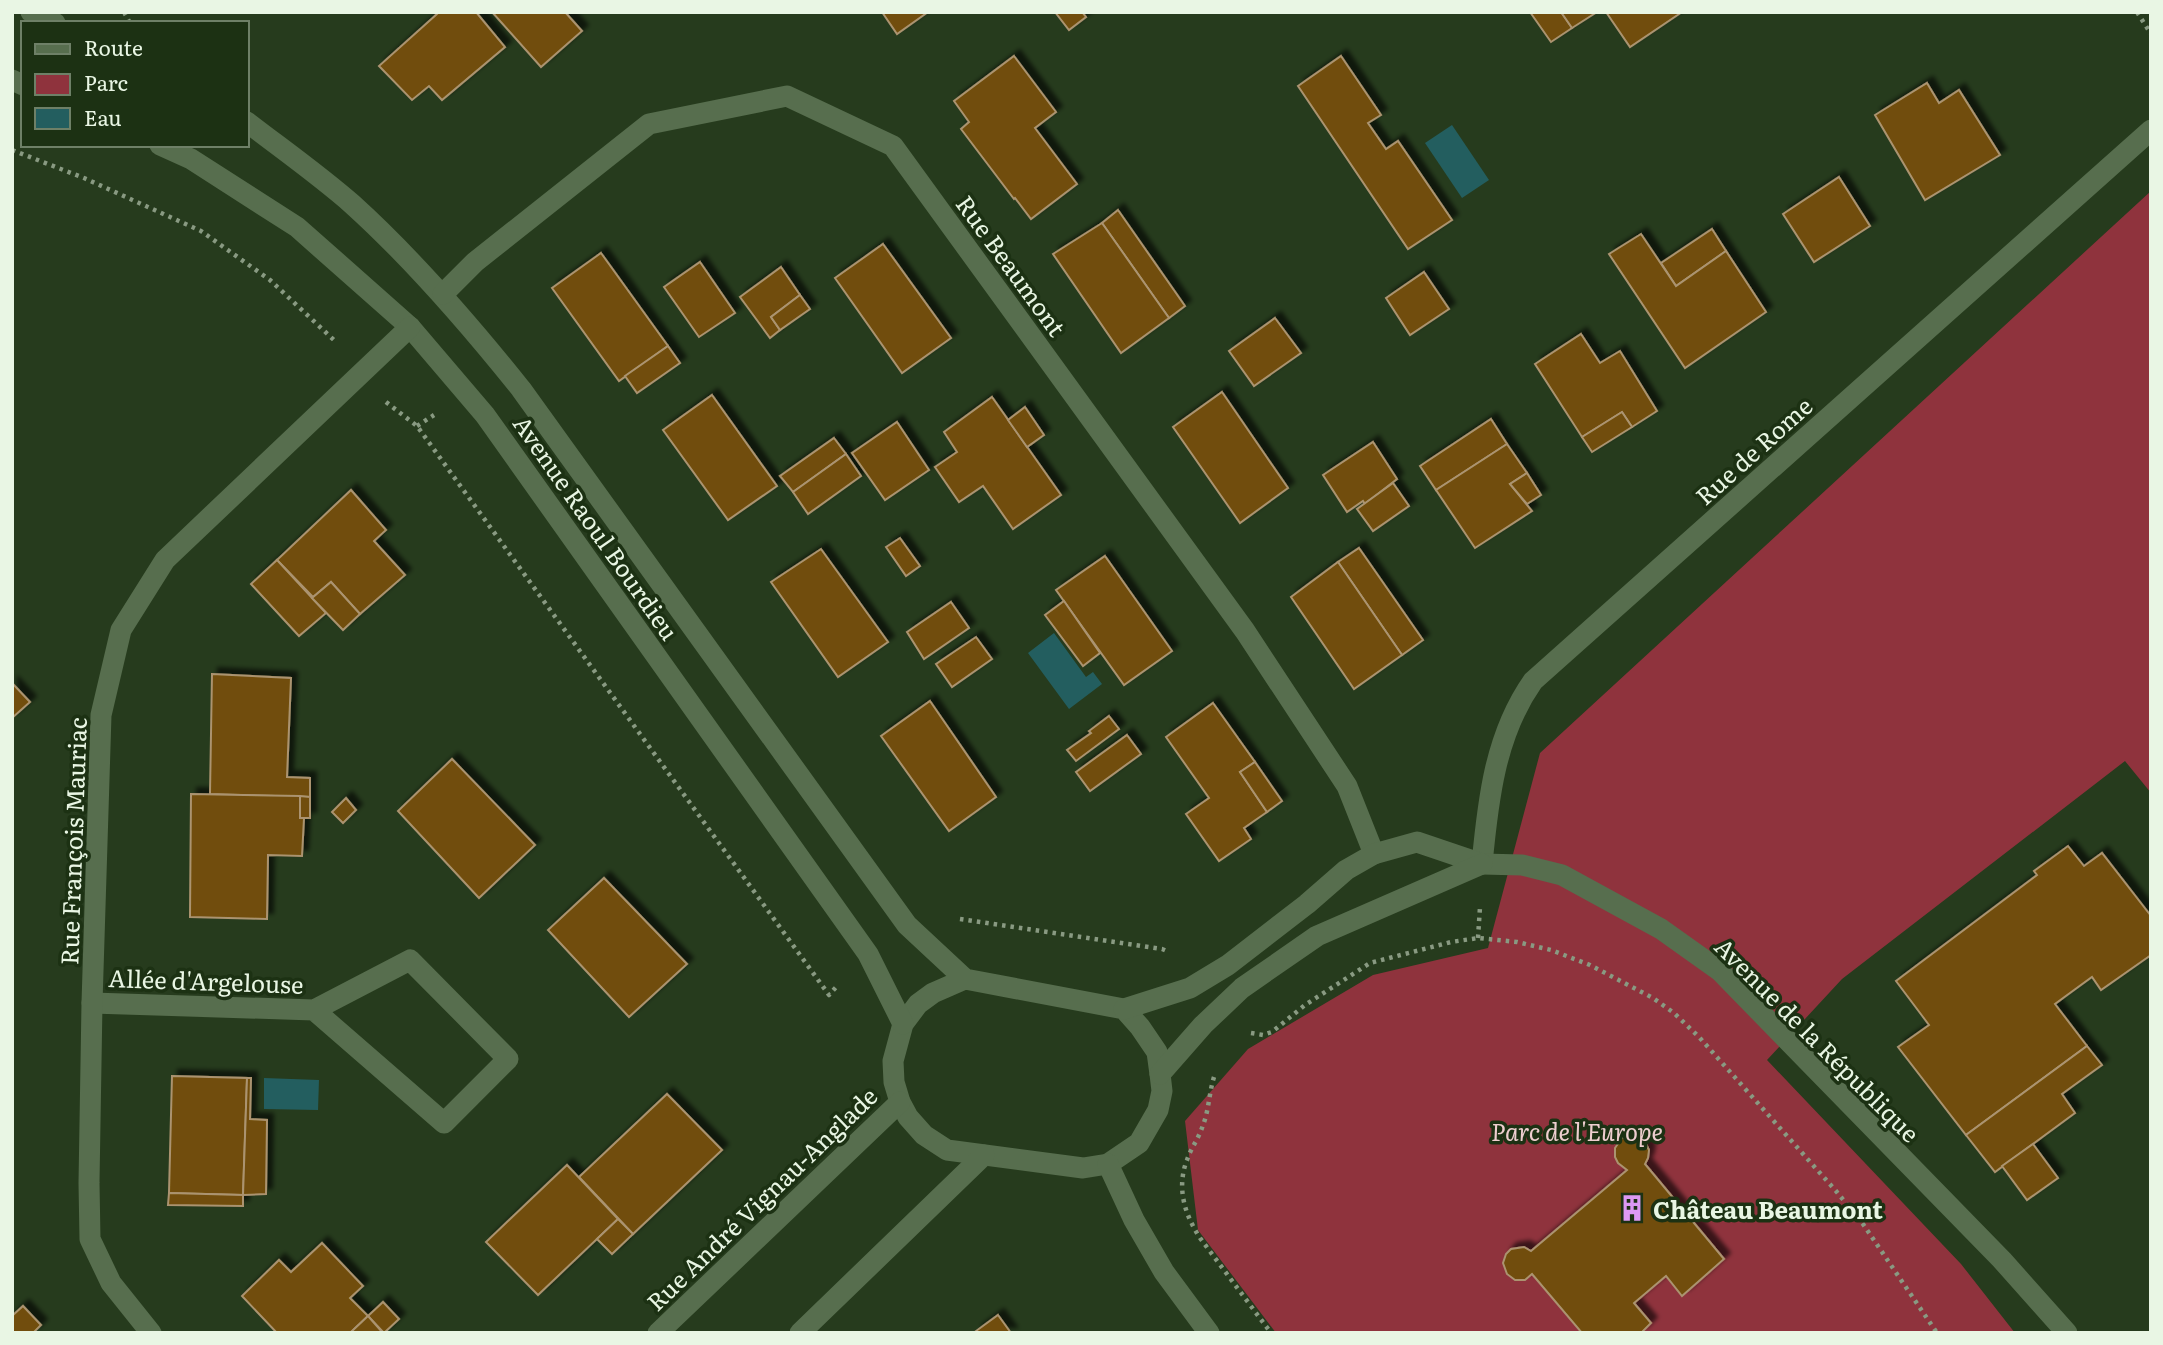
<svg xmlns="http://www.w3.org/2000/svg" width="2163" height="1345" viewBox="0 0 2163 1345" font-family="Literata,serif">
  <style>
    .green { fill: #8f333d }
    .water { fill: #235e5f }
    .building { fill: #714e08; stroke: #ab9370; stroke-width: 2; filter: url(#shadow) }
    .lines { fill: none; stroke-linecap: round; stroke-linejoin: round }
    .path { stroke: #899a82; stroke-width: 4.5; stroke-dasharray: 3.5 5; stroke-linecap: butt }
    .minor { stroke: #576e4e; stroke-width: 21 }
    .labels { text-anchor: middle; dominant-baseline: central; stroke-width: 7; stroke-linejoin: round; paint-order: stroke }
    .street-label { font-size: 24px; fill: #e9f6e4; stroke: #1c3113 }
    .park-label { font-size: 24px; font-style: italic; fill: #eececf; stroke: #1c3113 }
    .poi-label { font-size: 24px; font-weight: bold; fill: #e9f6e4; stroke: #1c3113; text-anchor: start }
  </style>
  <defs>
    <filter id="shadow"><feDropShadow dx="6" dy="-6" stdDeviation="2" flood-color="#0009"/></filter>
  </defs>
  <rect width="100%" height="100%" fill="#263b1d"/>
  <polygon class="green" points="2151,191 2151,793 2125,761 1842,979 1767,1060 1961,1264 2015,1333 1276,1333 1198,1230 1185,1121 1248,1049 1373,975 1488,948 1540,753"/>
  <g class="water">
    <polygon points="1452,125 1489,180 1462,198 1425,143"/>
    <polygon points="1054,633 1086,677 1093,672 1102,684 1069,709 1028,653"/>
    <polygon points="264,1078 319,1080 318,1110 264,1109"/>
  </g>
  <g class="building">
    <polygon points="436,12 476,12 505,47 442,100 429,86 412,100 379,66 437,14"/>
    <polygon points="492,12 565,12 582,31 541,67"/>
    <polygon points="882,12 928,12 897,34"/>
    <polygon points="1055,12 1082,12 1086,17 1069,30"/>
    <polygon points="1530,12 1561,12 1572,28 1551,42"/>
    <polygon points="1561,12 1597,12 1572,28"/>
    <polygon points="1606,12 1682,12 1630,47"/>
    <polygon points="1014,56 1056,112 1035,128 1077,184 1031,219 1015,198 1014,199 961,129 969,122 954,101"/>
    <polygon points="1341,56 1381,115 1368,123 1386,149 1398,141 1452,220 1408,249 1298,86"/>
    <polygon points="1927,83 1939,103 1959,90 2000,155 1925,200 1875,115"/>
    <polygon points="1839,177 1870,226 1814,262 1783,214"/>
    <polygon points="1118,210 1185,306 1169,318 1102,223"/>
    <polygon points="1102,223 1169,318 1121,353 1053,254"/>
    <polygon points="1712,229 1726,251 1676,286 1661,263"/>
    <polygon points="1641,234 1676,286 1726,251 1766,312 1685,368 1609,254"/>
    <polygon points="883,244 951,338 902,373 835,278"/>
    <polygon points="601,253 668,346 619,381 552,288"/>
    <polygon points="700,262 735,313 699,337 664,287"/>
    <polygon points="781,267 800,295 771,317 780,330 770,338 740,297"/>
    <polygon points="1424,272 1449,309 1410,335 1386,298"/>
    <polygon points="800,295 810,309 780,330 771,317"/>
    <polygon points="1275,318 1301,353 1254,386 1229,351"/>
    <polygon points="1581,334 1600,363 1620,351 1657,411 1632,427 1622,412 1582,437 1535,364"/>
    <polygon points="668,346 680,363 637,393 625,376"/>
    <polygon points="1222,392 1288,488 1240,523 1173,427"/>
    <polygon points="712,395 777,486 728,520 663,430"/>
    <polygon points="992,397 1061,495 1013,529 983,486 959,502 935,467 957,452 944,432"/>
    <polygon points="1025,407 1044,435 1027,447 1008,420"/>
    <polygon points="1622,412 1632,427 1592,452 1582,437"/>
    <polygon points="1491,419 1507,444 1436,490 1420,466"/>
    <polygon points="897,422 929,470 885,500 852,453"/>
    <polygon points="834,438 846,454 793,492 780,476"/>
    <polygon points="1373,442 1397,479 1365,504 1363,501 1347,512 1323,475"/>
    <polygon points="1507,444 1527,473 1510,484 1532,511 1475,548 1436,490"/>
    <polygon points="846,454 861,476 808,514 793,492"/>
    <polygon points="1527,473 1541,495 1527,504 1510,484"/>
    <polygon points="1393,483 1409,506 1373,531 1357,509"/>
    <polygon points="351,490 386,530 374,541 405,575 360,614 331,582 313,597 277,560"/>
    <polygon points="900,538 920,566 906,576 886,547"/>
    <polygon points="1359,548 1423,640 1402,655 1338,562"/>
    <polygon points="821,549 888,642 838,677 771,582"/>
    <polygon points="1105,556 1172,651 1124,685 1056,590"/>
    <polygon points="277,560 326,613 299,636 251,584"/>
    <polygon points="1338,562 1402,655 1354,689 1291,597"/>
    <polygon points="331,582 360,614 343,630 312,598"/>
    <polygon points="1064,601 1100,653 1083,666 1045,615"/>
    <polygon points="951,602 969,628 924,659 907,632"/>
    <polygon points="976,637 992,659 952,687 936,664"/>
    <polygon points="212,674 291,678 287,777 310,778 310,797 210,794"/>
    <polygon points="12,683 30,702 12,718"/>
    <polygon points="930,701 996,797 949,831 881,736"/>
    <polygon points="1213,703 1255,762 1240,772 1267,812 1244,828 1251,839 1219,861 1186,814 1209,798 1166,737"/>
    <polygon points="1109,716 1119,729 1076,761 1067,750 1091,733 1089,731"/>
    <polygon points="1127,735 1141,754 1090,791 1076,772"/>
    <polygon points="452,759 535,845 479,898 398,811"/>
    <polygon points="1255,762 1282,801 1267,812 1240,772"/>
    <polygon points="191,794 300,796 300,818 304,818 302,856 268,855 267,919 190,917"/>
    <polygon points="300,796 310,797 310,818 300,818"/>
    <polygon points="346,798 356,810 343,823 332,812"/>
    <polygon points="2068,846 2084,866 2102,853 2151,916 2151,955 2101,990 2092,977 2055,1004 2087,1046 1966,1135 1898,1047 1929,1025 1896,981 2037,875 2034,871"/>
    <polygon points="604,878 687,964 629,1017 548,930"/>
    <polygon points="2087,1046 2102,1065 2062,1094 2075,1113 1995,1172 1966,1135"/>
    <polygon points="172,1076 247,1078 243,1195 169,1193"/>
    <polygon points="247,1078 251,1078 250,1119 267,1120 266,1194 243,1195"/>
    <polygon points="667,1094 722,1150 633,1234 579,1177"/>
    <polygon points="1630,1135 1637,1136 1644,1140 1649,1150 1648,1158 1645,1164 1724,1259 1682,1296 1666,1276 1634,1303 1651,1323 1641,1333 1582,1333 1532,1274 1525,1280 1515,1280 1507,1274 1503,1263 1506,1254 1511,1249 1524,1247 1531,1251 1627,1170 1618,1163 1615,1157 1615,1148 1622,1138"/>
    <polygon points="2033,1144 2058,1178 2027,1200 2002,1166"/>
    <polygon points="567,1165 618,1219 538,1295 486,1242"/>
    <polygon points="169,1193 243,1195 243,1206 168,1205"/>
    <polygon points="618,1219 633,1234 612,1254 597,1239"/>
    <polygon points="322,1243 363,1286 350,1298 368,1316 350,1333 277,1333 242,1296 279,1260 291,1272"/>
    <polygon points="383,1302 399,1319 384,1333 368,1316"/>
    <polygon points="23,1306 41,1325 33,1333 12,1333 12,1316"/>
    <polygon points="998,1315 1011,1333 978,1333 976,1331"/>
    <polygon points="368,1316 383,1333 350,1333"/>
  </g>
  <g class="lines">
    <g class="path">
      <polyline points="124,12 130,23"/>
      <polyline points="2137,12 2151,34"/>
      <polyline points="12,150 84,178 201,231 270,280 336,342"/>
      <polyline points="386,402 417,426 829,995 838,985"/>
      <polyline points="417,426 434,415"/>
      <polyline points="960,919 1162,949 1169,952"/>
      <polyline points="1478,938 1480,907"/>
      <polyline points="1251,1033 1263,1035 1272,1032 1305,1005 1370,963 1451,942 1478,938 1517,942 1551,950 1590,965 1653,998 1674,1013 1699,1037 1836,1191 1863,1224 1937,1333"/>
      <path d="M 1214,1077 C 1209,1093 1209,1110 1203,1125 C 1199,1138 1191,1148 1187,1160 C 1176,1188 1185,1215 1200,1238 L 1271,1333"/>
    </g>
    <g class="minor">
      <polyline points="31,12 55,23"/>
      <polyline points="12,80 23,85"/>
      <path d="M 247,122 C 282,149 319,175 352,204 C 414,260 469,324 521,389 L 907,925 L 965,979 L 1124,1009 L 1140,1027 L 1157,1052 L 1160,1074 L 1162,1091 L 1158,1110 L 1139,1143 L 1108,1164 L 1083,1168 L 947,1150 L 924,1135 L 908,1117 L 900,1102 L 894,1082 L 893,1061 L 903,1024 L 918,1004 L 933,993 L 965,979"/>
      <polyline points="160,145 191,159 297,227 410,327 485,415 868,954 903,1024"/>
      <polyline points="443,294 475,262 649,124 787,96 893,146 1245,631 1347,786 1374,854"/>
      <path d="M 1482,864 C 1488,800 1495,735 1533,681 L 2151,130"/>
      <polyline points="92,1003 314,1010 444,1123 508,1059 410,960 314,1010"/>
      <polyline points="1124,1009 1190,988 1228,965 1307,904 1346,870 1374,854 1417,842 1482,864 1522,865 1562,875 1661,929 1720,971 2002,1260 2067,1333"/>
      <polyline points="1160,1074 1203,1025 1242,988 1317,936 1482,864"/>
      <polyline points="1108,1164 1134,1220 1164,1272 1209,1333"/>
      <polyline points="151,1333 111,1283 90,1239 89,1183 92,1003 101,715 121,630 165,560 410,327"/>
      <polyline points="658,1333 900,1102"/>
      <polyline points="800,1333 984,1155"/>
    </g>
  </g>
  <defs>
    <symbol id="building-bare" viewBox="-9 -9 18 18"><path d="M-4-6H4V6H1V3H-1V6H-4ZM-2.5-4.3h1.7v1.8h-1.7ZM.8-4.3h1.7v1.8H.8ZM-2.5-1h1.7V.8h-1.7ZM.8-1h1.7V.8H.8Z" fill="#dc99f4" stroke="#1c3113" stroke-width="2.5" paint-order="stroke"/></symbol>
  </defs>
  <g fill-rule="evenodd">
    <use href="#building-bare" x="1613" y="1189" width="38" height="38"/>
  </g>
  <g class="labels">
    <g class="street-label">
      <text transform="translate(1012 265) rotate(54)">Rue Beaumont</text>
      <text transform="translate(1753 450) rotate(-42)">Rue de Rome</text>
      <text transform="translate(597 527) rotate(55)">Avenue Raoul Bourdieu</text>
      <text transform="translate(72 841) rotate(-88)">Rue François Mauriac</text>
      <text transform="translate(206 980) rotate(2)">Allée d'Argelouse</text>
      <text transform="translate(1818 1039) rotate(45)">Avenue de la République</text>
      <text transform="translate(761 1198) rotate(-44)">Rue André Vignau-Anglade</text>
    </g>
    <g class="park-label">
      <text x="1577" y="1130">Parc de l'Europe</text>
    </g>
    <g class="poi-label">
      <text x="1653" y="1208">Château Beaumont</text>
    </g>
  </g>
  <rect width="2163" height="1345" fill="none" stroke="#e9f6e4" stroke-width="28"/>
  <rect x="21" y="21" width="228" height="126" fill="#1c3113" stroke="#6e8067" stroke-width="2"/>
  <rect x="35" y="44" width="35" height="10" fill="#576e4e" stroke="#6e8067" stroke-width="2"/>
  <text x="84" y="56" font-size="21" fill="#e9f6e4">Route</text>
  <rect x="35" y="74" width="35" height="21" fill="#8f333d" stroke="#6e8067" stroke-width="2"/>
  <text x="84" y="91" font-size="21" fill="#e9f6e4">Parc</text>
  <rect x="35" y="108" width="35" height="21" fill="#235e5f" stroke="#6e8067" stroke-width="2"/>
  <text x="84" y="126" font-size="21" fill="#e9f6e4">Eau</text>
</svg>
